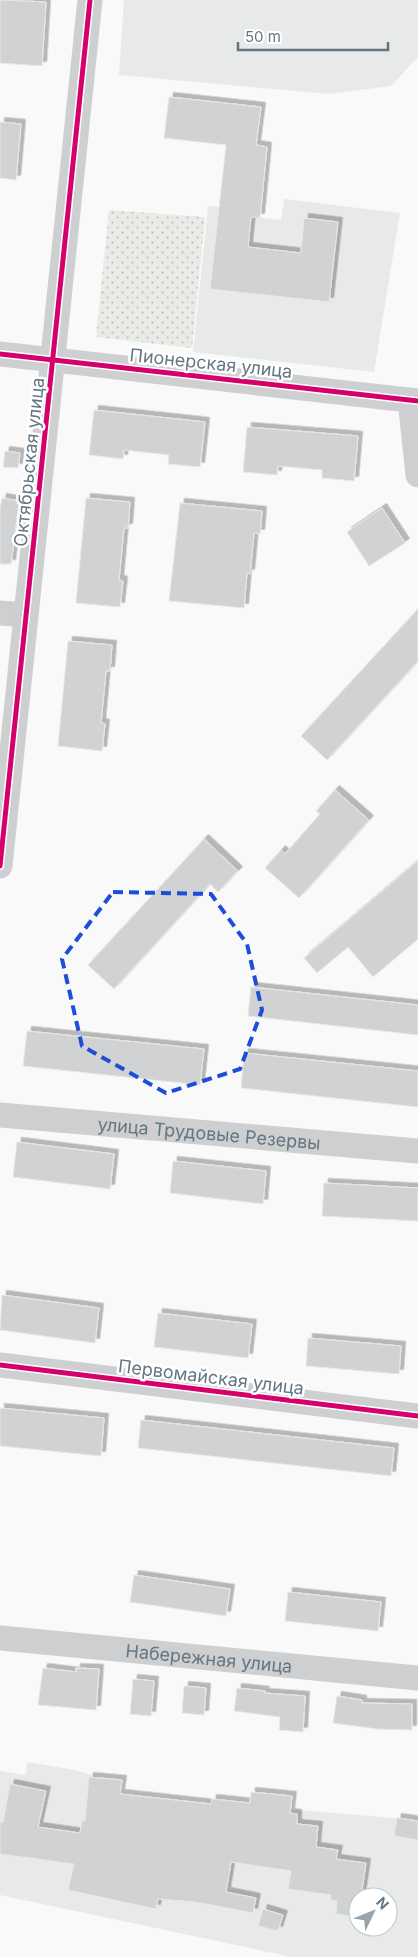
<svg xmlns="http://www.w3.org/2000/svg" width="418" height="1957" viewBox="0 0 418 1957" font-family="Inter,sans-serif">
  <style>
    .built { fill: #e8e9e9; fill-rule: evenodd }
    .park { fill: url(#park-dots) }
    .building { fill: #d0d2d3; stroke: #e8e8e8; filter: url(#shadow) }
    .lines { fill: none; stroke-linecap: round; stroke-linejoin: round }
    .minor { stroke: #cecfd0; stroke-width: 25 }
    .cycleway-casing { stroke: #fff; stroke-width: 8 }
    .cycleway { stroke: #d6006c; stroke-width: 5 }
    .marked { fill: none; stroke: #1d4ed8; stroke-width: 4; stroke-dasharray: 10 6; stroke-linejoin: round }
    .labels { text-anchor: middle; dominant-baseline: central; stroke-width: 5; stroke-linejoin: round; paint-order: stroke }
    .street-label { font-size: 18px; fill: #657683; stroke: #fff }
  </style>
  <defs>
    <pattern id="park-dots" width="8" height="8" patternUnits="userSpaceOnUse" patternTransform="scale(1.25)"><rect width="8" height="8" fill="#e8ebe6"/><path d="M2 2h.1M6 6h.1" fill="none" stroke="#c0c3c0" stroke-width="1.8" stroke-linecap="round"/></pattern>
    <filter id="shadow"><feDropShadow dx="4.5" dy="-4.5" stdDeviation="0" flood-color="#0004"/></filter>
  </defs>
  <rect width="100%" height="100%" fill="#f9f9f9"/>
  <g class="built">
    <polygon points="124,0 418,0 418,57 391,86 328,94 119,75"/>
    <polygon points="284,199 400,213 374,372 193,352 208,206 220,207 253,217 281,220"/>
    <path d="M 27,1762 L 75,1770 L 101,1778 L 122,1780 L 121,1794 L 211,1804 L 212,1799 L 237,1802 L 249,1806 L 418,1820 L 418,1957 L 292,1957 L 0,1895 L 0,1771 L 26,1775 ZM 358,1897 L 388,1897 L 388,1927 L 358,1927 Z"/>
  </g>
  <polygon class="park" points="109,210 205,217 192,348 96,337"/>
  <g class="building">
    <polygon points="0,0 46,2 42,66 0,63"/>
    <polygon points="169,97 261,107 256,145 267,147 260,218 251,217 248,247 301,253 304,218 338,222 329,302 210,289 226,145 164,138"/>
    <polygon points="0,122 21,124 16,180 0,178"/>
    <polygon points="94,410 205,422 200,467 168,464 169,455 124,450 123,459 89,455"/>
    <polygon points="247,427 358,436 354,481 322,478 322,470 278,466 277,475 243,472"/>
    <polygon points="5,451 20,453 18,468 3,467"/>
    <polygon points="2,498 19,501 11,564 0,564 0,508"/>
    <polygon points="86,498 130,502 128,528 124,528 119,580 123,581 120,607 76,603"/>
    <polygon points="180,503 262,511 260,534 254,533 250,574 247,573 244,608 169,601"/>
    <polygon points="382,508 405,543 369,566 347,532"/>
    <polygon points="418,609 418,661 327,760 301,736"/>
    <polygon points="68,641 112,645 110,671 106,671 101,723 105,724 102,751 58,746"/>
    <polygon points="335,790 369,820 299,898 265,868 281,850 285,854 320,814 316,811"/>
    <polygon points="204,839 238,871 218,892 210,884 114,989 88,965"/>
    <polygon points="418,861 418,939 373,977 348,947 317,973 304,958"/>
    <polygon points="251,987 418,1005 418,1035 248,1016"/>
    <polygon points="27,1031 204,1049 200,1085 23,1066"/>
    <polygon points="244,1053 418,1071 418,1107 241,1088"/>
    <polygon points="17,1142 114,1154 110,1189 13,1177"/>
    <polygon points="173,1161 266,1171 263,1204 170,1193"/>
    <polygon points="324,1183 418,1188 418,1221 322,1216"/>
    <polygon points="2,1295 99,1308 95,1343 0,1330"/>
    <polygon points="158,1313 252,1324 248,1358 154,1347"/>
    <polygon points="308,1338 401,1346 399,1374 306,1366"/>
    <polygon points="0,1408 104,1418 101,1456 0,1446"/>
    <polygon points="141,1420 394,1448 391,1476 138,1448"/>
    <polygon points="134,1575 230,1589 226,1616 130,1602"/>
    <polygon points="288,1592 381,1602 378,1631 285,1621"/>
    <polygon points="43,1668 76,1672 76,1668 99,1669 96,1710 38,1705"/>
    <polygon points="133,1679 154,1681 151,1716 130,1714"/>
    <polygon points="184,1686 206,1688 204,1715 182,1713"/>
    <polygon points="237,1688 265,1691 264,1693 305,1696 303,1732 279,1730 280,1717 234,1711"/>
    <polygon points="337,1696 362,1700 362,1703 412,1704 412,1730 377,1729 333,1723"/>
    <polygon points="89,1777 122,1780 120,1794 211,1804 212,1799 250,1803 251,1792 292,1796 290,1813 297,1814 297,1824 318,1826 316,1847 338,1850 336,1859 366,1863 361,1897 358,1897 358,1917 336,1914 337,1901 330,1900 331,1895 288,1889 291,1871 231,1862 226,1892 256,1898 253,1913 196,1902 158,1899 156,1909 68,1890 74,1864 0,1854 0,1822 3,1822 10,1784 46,1791 38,1827 80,1833 82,1820 85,1821"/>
    <polygon points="397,1818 418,1821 418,1840 394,1836"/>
    <polygon points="263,1909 283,1915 278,1931 258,1926"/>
  </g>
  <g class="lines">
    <g class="minor">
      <polyline points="0,354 418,401"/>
      <polyline points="410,400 418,475"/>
      <polyline points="0,613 26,615"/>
      <polyline points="0,866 90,0"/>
      <path id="s1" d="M 0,1115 L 418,1151"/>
      <polyline points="0,1365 418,1416"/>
      <path id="s2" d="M 0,1638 L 418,1678"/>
    </g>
    <defs>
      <g id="cycleway">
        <polyline points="0,354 418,401"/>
        <polyline points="0,866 90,0"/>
        <polyline points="0,1365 418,1416"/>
      </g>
    </defs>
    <use href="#cycleway" class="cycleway-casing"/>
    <use href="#cycleway" class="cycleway"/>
  </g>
  <path class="marked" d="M 113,892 L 211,894 L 247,944 L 262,1010 L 240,1069 L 166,1093 L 82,1046 L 62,959 Z"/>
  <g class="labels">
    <g class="street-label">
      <text transform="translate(211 363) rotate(6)">Пионерская улица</text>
      <text transform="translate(29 462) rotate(-84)">Октябрьская улица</text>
      <text stroke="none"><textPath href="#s1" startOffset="210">улица Трудовые Резервы</textPath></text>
      <text transform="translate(211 1377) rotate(7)">Первомайская улица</text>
      <text stroke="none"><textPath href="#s2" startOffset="210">Набережная улица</textPath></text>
    </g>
  </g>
  <g transform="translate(373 1912) rotate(47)"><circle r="24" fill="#ffffff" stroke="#c1c8cd"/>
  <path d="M0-4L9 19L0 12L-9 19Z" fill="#99a4ac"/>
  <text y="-8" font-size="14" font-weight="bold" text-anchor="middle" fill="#657683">N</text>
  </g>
  <path d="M238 42v8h150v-8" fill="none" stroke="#657683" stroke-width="2.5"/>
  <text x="245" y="42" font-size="15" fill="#657683" stroke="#ffffff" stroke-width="4" paint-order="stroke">50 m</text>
</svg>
